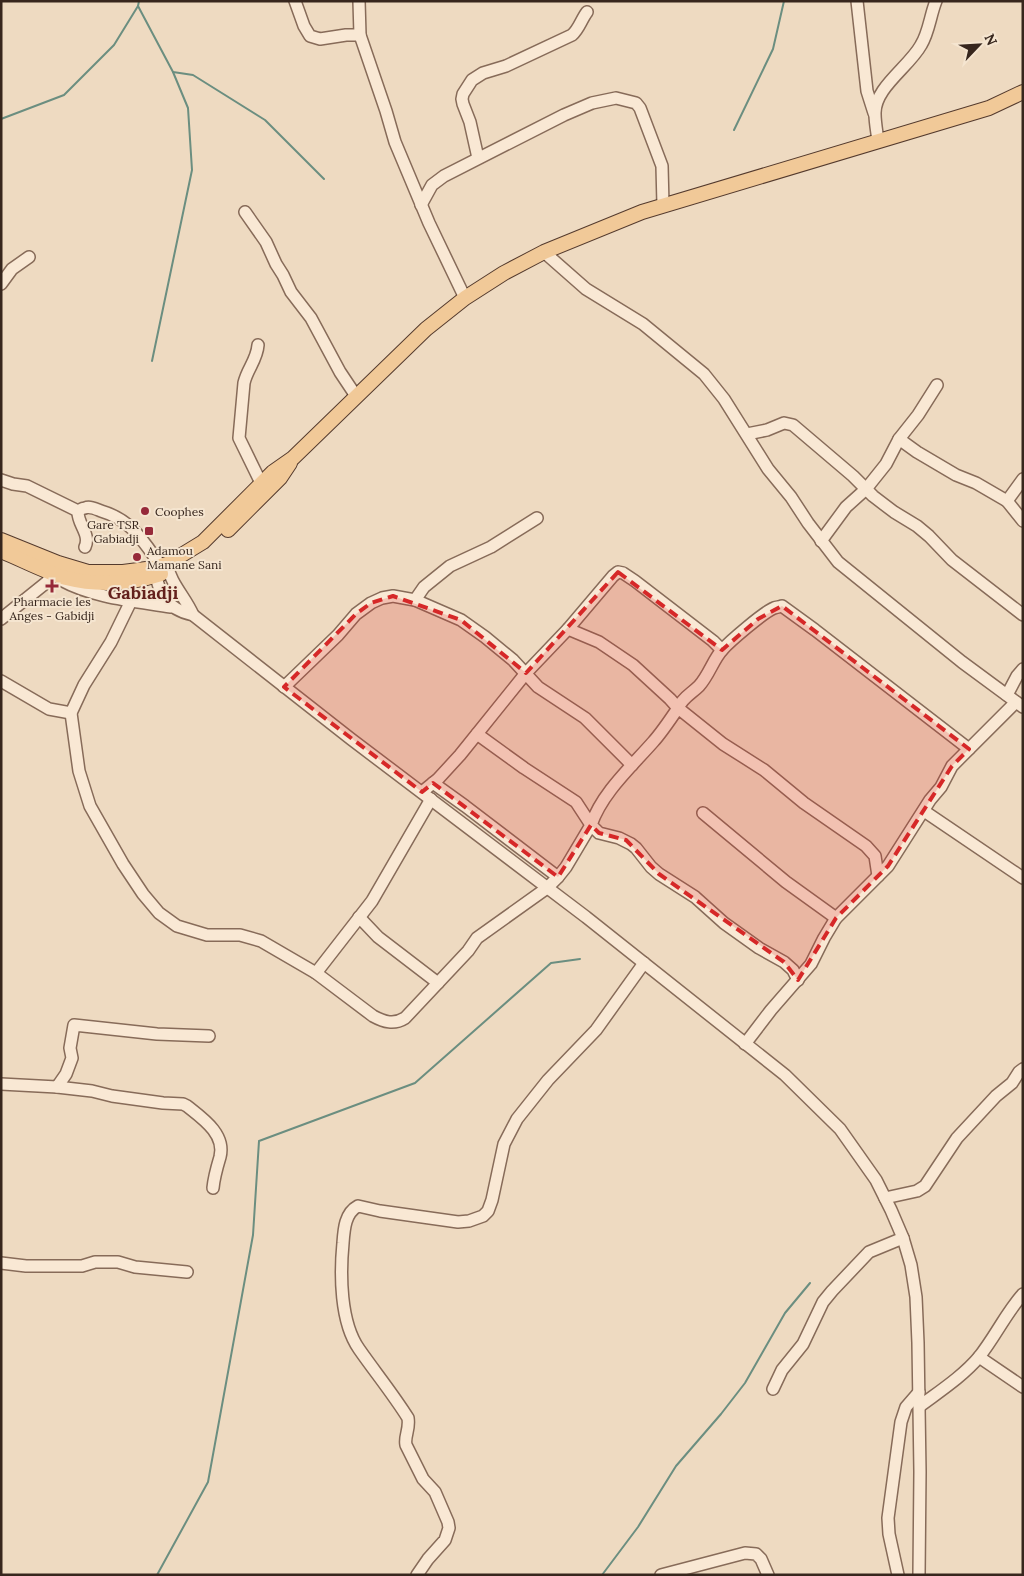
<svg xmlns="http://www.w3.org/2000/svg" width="1024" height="1576" viewBox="0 0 1024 1576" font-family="Lora,serif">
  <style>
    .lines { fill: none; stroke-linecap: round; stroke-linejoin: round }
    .stream { stroke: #6b8e80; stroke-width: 2 }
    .minor-casing { stroke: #876b59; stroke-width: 14 }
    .major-casing { stroke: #543a2d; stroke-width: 16 }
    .minor { stroke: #f9e8d4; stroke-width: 11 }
    .major { stroke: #f1c998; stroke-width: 14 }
    .marked { fill: #d62828; fill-opacity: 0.2; stroke: #d62828; stroke-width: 4; stroke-dasharray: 10 6; stroke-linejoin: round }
    .poi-dot { fill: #962939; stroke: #f5e5d0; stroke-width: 2 }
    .labels { text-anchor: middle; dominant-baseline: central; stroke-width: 4; stroke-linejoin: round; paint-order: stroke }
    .poi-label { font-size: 12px; fill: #37261d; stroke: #f5e5d0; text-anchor: start }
    .district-label { font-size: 18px; font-weight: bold; fill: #63211c; stroke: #f5e5d0 }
  </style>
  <rect width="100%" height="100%" fill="#eedac1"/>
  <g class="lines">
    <g class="stream">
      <polyline points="138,6 173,72 188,108 192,170 152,361"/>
      <polyline points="173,72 193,75 265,120 324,179"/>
      <polyline points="1,119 64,95 114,45 138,6 139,1"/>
      <polyline points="734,130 773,49 784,1"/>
      <polyline points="157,1575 208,1482 253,1235 259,1141 415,1083 551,963 580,959"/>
      <polyline points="602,1575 638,1527 676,1466 721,1414 745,1383 785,1313 810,1283"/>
    </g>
    <defs>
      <g id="minor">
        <polyline points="295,1 304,26 310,36 320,39 346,35 360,35"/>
        <polyline points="359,1 360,35 386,111 395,142 429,223 465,298"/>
        <polyline points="857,1 867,91 874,113"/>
        <path d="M 878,141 C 877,132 875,123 875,114 C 874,88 909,67 921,45 C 929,32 930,16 936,1"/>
        <path d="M 478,158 L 470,122 L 463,104 L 462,99 L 463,94 L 472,80 L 483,73 L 506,66 L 572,35 C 579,29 581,20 587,12"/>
        <polyline points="421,205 432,185 444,176 564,115 592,103 616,98 636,103 640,108 662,166 663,205"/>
        <polyline points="245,212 266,242 276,264 283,275 291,292 311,318 340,372 356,396"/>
        <polyline points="544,252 586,289 643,324 704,374 724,399 768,469 791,497 808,523 838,562 962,662 1023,707"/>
        <polyline points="1,284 12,269 29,257"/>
        <path d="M 258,345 C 257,360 247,369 244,383 L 239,438 L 261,483"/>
        <polyline points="747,434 767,430 784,423 793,425 853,476 873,496 894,512 917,526 929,536 952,560 1023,615"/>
        <polyline points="899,439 917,452 956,475 976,483 1007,501 1023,521"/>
        <path d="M 1,480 L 13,484 L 27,486 L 78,511 C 80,510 82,508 85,508 C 90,506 96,509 101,511 C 132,520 143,541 161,566"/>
        <polyline points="1007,501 1023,479"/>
        <path d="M 78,511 C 77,524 91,534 85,547"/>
        <polyline points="821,541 846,507 866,489 886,464 899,439 918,415 937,385"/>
        <path d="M 167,564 C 170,583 186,598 193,615"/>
        <path d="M 154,568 C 159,594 166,609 193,615 L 351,739 L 586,917 L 785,1075 L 840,1129 L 876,1180 L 891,1210 L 903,1238 L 911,1265 L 916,1297 L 918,1343 L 920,1472 L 919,1575"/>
        <path d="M 61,580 C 94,598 134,601 171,607"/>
        <polyline points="415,600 424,587 450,566 491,547 537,518"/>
        <path d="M 131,601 L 111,642 L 84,685 L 71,713 L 79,771 L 90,806 L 123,864 L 143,894 L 159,913 L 177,926 L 207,935 L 240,935 L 261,941 L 316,973 L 373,1016 C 384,1022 394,1025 405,1018 L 468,951 L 477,938 L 547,888 L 558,877 L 566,867 L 591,825 L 576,802 L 524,768 L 477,734"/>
        <polyline points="1,619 47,582 57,567"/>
        <path d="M 568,629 L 599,642 L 633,665 L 670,699 L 678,708 C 683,697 691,694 699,686 C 709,675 713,660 722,650 C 730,641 764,612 774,608 C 777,607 779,607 782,606 L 815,630 L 969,749"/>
        <polyline points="1,681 49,709 71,713"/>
        <polyline points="284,687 338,635 356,614 371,603 382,598 393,596 415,600 461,620 485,637 513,660 538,687 585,718 632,765"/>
        <polyline points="1007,695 1017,676 1023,669"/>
        <polyline points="433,783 465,806 558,877"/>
        <polyline points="422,792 438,779 460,755 526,673 568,629 613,576 618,572 623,573 635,581 713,641 722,650"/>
        <polyline points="924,811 1023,878"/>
        <polyline points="703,813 786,882 836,918"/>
        <polyline points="359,917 378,937 438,983"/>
        <polyline points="316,973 372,901 431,799"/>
        <path d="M 798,980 L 793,970 L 784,962 L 759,948 L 724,923 L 695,897 L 659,874 L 651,867 L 636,848 L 631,844 L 619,838 L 599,833 L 591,825 C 602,793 631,767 653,742 C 662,732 670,720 678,708 L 723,744 L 764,770 L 804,803 L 866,846 L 875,856 L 878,876"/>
        <polyline points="745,1044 771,1010 811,964 824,938 836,918 888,866 930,800 941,787 952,766 1016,702"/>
        <polyline points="1,1084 57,1087 66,1074 72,1058 70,1048 74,1025 157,1034 209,1036"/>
        <path d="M 57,1087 L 92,1091 L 112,1096 L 163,1103 L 183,1104 L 187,1106 C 202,1118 226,1134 220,1157 C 217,1167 214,1177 213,1188"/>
        <polyline points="885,1198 917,1191 925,1186 957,1138 996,1096 1012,1083 1019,1072 1023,1069"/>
        <polyline points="1,1263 26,1266 82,1266 95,1262 118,1262 135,1267 187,1272"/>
        <polyline points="979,1357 1023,1387"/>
        <polyline points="773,1389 782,1370 803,1344 823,1302 832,1291 869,1252 903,1238"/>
        <path d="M 920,1406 C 940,1391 963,1376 979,1357 C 995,1337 1006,1313 1023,1294"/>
        <path d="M 417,1575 L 428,1559 L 445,1540 L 449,1528 L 448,1522 L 435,1492 L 423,1479 L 406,1445 C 404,1436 410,1430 408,1418 C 393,1394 375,1372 359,1349 C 340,1322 340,1274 343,1243 C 344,1229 345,1213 358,1206 L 380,1211 L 458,1222 L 469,1221 L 483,1216 L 488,1211 L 492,1200 L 504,1144 L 517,1119 L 548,1080 L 596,1030 L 644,963"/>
        <polyline points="661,1575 745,1553 756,1554 761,1559 768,1575"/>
        <polyline points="898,1575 889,1534 888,1518 901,1422 906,1407 919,1392"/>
      </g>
      <g id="major">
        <polyline points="228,530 280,478 290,463"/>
        <polyline points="1,540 58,563 88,572 123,572 154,568 167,564 203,542 273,472 293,458 426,329 465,298 504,273 544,252 642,212 989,108 1023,92"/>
        <path d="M 1,551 C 21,559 45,572 66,578 C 98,586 130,584 161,574"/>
      </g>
    </defs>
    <use href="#minor" class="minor-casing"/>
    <use href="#major" class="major-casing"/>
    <use href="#minor" class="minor"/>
    <use href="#major" class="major"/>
  </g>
  <path class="marked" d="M 618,572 L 722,650 L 758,619 L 782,606 L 969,749 L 952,766 L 888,866 L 836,918 L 798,980 L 784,962 L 659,874 L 626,840 L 599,833 L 591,825 L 558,877 L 433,783 L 422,792 L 284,687 L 356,614 L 371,603 L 393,596 L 461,620 L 526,673 Z"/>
  <g class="poi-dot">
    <circle cx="145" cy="511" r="5"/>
    <rect x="144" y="526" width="10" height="10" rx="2.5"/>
    <circle cx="137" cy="557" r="5"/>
    <path d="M49.5 578.5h5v5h5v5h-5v5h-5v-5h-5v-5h5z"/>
  </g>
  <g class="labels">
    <g class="poi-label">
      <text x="155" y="511">Coophes</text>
      <text x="139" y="524" text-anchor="end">Gare TSR<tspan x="139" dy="14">Gabiadji</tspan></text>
      <text x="147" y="550">Adamou<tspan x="147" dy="14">Mamane Sani</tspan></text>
      <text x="52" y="601" text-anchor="middle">Pharmacie les<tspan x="52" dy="14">Anges - Gabidji</tspan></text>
    </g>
    <g class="district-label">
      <text x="143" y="592">Gabiadji</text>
    </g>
  </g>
  <rect width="1024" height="1576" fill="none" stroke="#37261d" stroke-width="5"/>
  <g transform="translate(979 45) rotate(65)" stroke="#f5e5d0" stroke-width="4" paint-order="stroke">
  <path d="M0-4L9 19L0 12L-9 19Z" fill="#37261d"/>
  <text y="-8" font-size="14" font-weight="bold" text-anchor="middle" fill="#37261d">N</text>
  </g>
</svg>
